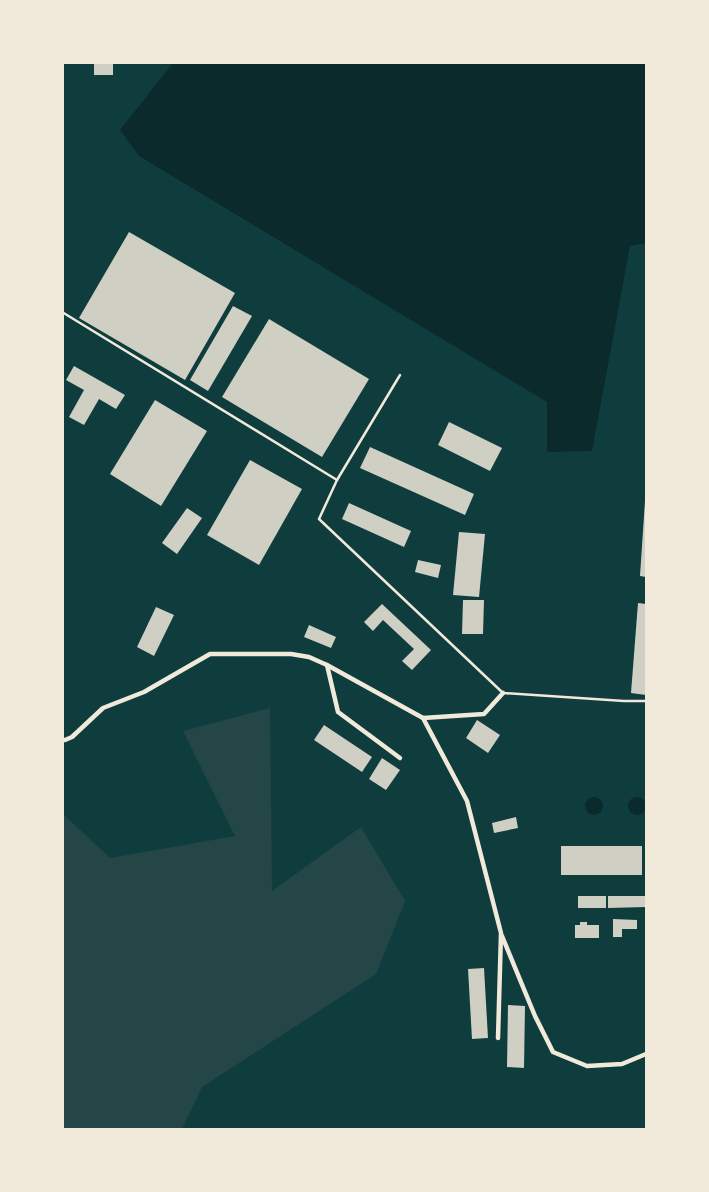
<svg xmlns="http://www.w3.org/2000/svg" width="709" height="1192" viewBox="0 0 709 1192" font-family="Arial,sans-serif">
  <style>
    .green { fill: #244646 }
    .water { fill: #0a2a2b }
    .building { fill: #cfcfc3 }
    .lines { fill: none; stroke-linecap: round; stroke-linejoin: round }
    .service { stroke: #f1e9da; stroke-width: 2.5 }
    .minor { stroke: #f1e9da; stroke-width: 4.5 }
  </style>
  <rect width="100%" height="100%" fill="#0f3d3e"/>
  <polygon class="green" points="270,708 272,891 361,827 405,901 376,974 202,1087 182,1129 63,1129 63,814 110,858 235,836 183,731"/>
  <g class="water">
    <polygon points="173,63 646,63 646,243 630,246 592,451 547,452 547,402 139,156 120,130"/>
    <circle cx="637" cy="806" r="9"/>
    <circle cx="594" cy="806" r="9"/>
  </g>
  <g class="building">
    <rect x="94" y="62" width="19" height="13"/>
    <polygon points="129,232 235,293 185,380 79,318"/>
    <polygon points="233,306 252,316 208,391 190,380"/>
    <polygon points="269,319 369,379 322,457 222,397"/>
    <polygon points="74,366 125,395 116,409 99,399 84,425 69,417 84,390 66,380"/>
    <polygon points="155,400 207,431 161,506 110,474"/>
    <polygon points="449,422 502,448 490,471 438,445"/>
    <polygon points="370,447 474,494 465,515 360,468"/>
    <polygon points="250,460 302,489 259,565 207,535"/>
    <polygon points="645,501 646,501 646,577 640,576"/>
    <polygon points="349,503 411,531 404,547 342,519"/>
    <polygon points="187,508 202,518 177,554 162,543"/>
    <polygon points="459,532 485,534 479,597 453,595"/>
    <polygon points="418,560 441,565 438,578 415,572"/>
    <polygon points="463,600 484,600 483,634 462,634"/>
    <polygon points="638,603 646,604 646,695 631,693"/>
    <polygon points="382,604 431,650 412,670 402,661 414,649 383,620 373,631 364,622"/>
    <polygon points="156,607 174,615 154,656 137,647"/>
    <polygon points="309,625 336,637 331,648 304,637"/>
    <polygon points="477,720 500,735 488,753 466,738"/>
    <polygon points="324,725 372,757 362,772 314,740"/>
    <polygon points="382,758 400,770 386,790 369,779"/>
    <polygon points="516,817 518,828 494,833 492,823"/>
    <rect x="561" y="846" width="81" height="29"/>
    <rect x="578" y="896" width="28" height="12"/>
    <polygon points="608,896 646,896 646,907 608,908"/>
    <polygon points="613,919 637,920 637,929 622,929 622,937 613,937"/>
    <polygon points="580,922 587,922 587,925 599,925 599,938 575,938 575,925 580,925"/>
    <polygon points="484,968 488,1038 472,1039 468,969"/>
    <polygon points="508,1005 525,1006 524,1068 507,1067"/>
  </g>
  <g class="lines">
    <g class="service">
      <polyline points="62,312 337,480"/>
      <polyline points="400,375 337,480 319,519 503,693 624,701 646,701"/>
    </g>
    <g class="minor">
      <polyline points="327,665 338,712 400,758"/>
      <polyline points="423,718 467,801 501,933 498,1038"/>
      <polyline points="62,740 65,740 72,737 103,708 144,692 210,654 291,654 309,657 327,665 423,718 484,714 503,693"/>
      <polyline points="502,936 535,1016 553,1052 587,1066 622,1064 646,1054"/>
    </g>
  </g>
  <rect width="709" height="1192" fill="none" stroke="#f1e9da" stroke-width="128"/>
</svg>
